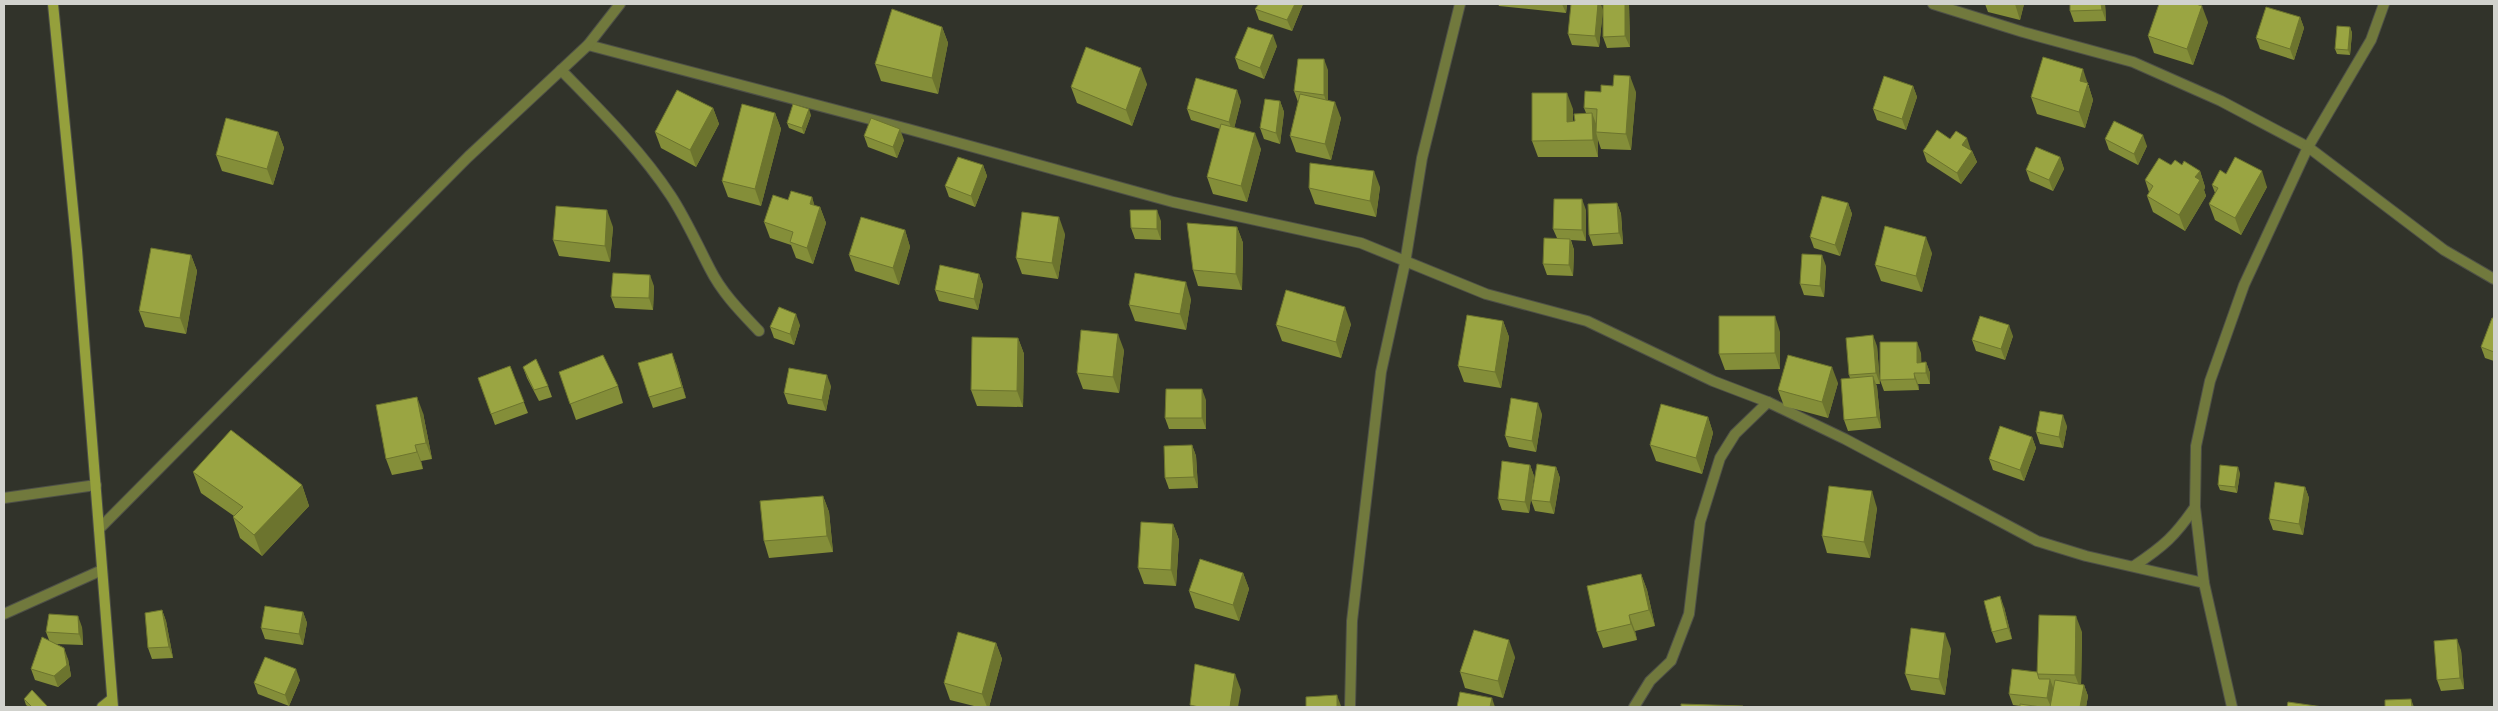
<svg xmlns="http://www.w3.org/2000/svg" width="2498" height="711" viewBox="0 0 2498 711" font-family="Mulish,sans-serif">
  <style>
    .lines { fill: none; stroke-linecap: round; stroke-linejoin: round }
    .street-casing { stroke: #4e5047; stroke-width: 12 }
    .secondary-casing { stroke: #4e5047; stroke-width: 12 }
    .street { stroke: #71793d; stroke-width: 10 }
    .secondary { stroke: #95a03c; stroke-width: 10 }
    .wall { fill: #848e39 }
    .shaded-wall { fill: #6c742e }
    .building { fill: #9aa542; stroke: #6c742e }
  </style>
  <rect width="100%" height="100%" fill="#31332a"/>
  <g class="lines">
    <defs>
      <g id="street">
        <polyline points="1933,4 2023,32 2133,62 2221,101 2308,147 2444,250 2494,279"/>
        <polyline points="588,45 908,129 1173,202 1361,243 1486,294 1587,321 1713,381 1768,402 1845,439 2037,541 2086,556 2204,583"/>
        <path d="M 561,70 C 600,110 640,149 671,196 C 686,219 697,244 710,269 C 722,293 741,312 759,331"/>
        <polyline points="4,498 96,485"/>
        <polyline points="99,529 468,157 588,45 620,4"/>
        <path d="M 2134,566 C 2164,546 2175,536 2195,507"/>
        <polyline points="4,614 102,570"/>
        <polyline points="1350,707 1352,621 1381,372 1405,263 1422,158 1460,4"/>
        <polyline points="1634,707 1650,681 1671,661 1689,614 1700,522 1720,458 1735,434 1768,402"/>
        <polyline points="2232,707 2204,583 2195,507 2196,446 2210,381 2244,285 2283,201 2308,147 2371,40 2384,4"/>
      </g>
      <g id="secondary">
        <polyline points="53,4 77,250 113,707"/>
        <polyline points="102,707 112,699"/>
      </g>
    </defs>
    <use href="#street" class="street-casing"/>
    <use href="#secondary" class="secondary-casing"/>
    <use href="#street" class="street"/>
    <use href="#secondary" class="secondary"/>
  </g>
  <g class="wall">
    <polygon points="1259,4 1303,4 1292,31 1259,20 1255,9"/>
    <polygon points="1498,4 1567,4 1566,13 1499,6"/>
    <polygon points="1603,4 1629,4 1630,47 1607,48 1603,37"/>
    <polygon points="1985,4 2024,4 2020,20 1988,12"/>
    <polygon points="2070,4 2105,4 2106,21 2074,22 2070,11"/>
    <polygon points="1603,10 1599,47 1572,45 1568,34"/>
    <polygon points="2300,17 2304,28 2294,60 2260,49 2256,38"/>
    <polygon points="2208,22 2193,65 2154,53 2148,36"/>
    <polygon points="942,27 948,43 938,94 881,81 875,64"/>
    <polygon points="2350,27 2352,33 2350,55 2337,54 2335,49"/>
    <polygon points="1277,46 1264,79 1239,69 1235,58"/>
    <polygon points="1328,70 1328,101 1341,118 1331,160 1296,152 1290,136 1298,102 1294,91"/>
    <polygon points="1147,84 1132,126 1077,103 1071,87"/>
    <polygon points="2089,85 2089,87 2093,100 2085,128 2037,114 2031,97"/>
    <polygon points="1913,86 1917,97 1906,130 1877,120 1873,109"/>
    <polygon points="1601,92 1636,92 1631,150 1601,149 1598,140 1598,157 1538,157 1532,141 1573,109 1573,121 1575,121 1586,113 1584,108"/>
    <polygon points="1241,101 1234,128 1261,149 1247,202 1213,194 1207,177 1220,129 1191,120 1187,109"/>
    <polygon points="1280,101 1284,112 1280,144 1264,139 1260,128"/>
    <polygon points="713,108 719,124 696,167 661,148 655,132"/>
    <polygon points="775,113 781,129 761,206 728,197 722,181"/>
    <polygon points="811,115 804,134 789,128 787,123"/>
    <polygon points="278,132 284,148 273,185 222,171 216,155"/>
    <polygon points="864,136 904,140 897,158 868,147"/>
    <polygon points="2105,139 2147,146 2138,165 2109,150"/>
    <polygon points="1971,150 1972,151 1977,162 1961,184 1927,162 1923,151"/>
    <polygon points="2060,157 2064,169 2053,191 2030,181 2026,170"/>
    <polygon points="983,165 987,176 975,207 949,197 945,186"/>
    <polygon points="2182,165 2200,171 2205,187 2204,190 2206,196 2185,231 2153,212 2147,196 2149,192 2145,180"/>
    <polygon points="2226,174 2267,187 2241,235 2215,220 2209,204 2215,193 2212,185"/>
    <polygon points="1380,187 1376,217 1315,204 1309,188"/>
    <polygon points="812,197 814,205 820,207 826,223 813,264 796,258 791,245 770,238 764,222 788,200"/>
    <polygon points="1617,203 1621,214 1623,244 1593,246 1589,235"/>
    <polygon points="1848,203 1852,214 1840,256 1814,248 1810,237"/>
    <polygon points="1586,210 1586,241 1571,240 1574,250 1573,276 1547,275 1543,264 1557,238 1553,229"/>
    <polygon points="1161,221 1161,240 1135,239 1131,228"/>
    <polygon points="613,227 610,262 559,256 553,240"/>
    <polygon points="1237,227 1243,243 1242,290 1198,286 1193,270"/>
    <polygon points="905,230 910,247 899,285 855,271 849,255"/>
    <polygon points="1065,234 1058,279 1022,274 1016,258"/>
    <polygon points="1932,253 1922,292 1881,281 1875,265"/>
    <polygon points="191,255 197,271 186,334 145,327 139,311"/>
    <polygon points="1826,266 1824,297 1804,295 1800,284"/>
    <polygon points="979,274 983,285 978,310 939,301 935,290"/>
    <polygon points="654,286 653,310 615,308 611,297"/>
    <polygon points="1191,299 1186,330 1135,321 1129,305"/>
    <polygon points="2494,318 2494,361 2485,358 2481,347"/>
    <polygon points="1503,321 1509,337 1501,388 1464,382 1458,366"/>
    <polygon points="1351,324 1341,358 1282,341 1276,325"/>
    <polygon points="800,325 794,345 774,338 770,327"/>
    <polygon points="1780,332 1780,369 1725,370 1719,354"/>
    <polygon points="2013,336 2005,360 1976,351 1972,340"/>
    <polygon points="1018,338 1024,354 1023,407 977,406 971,390"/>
    <polygon points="1877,346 1880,384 1876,384 1877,387 1881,428 1848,431 1844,420 1850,378 1849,375"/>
    <polygon points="1124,350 1119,393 1083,389 1077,373"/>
    <polygon points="1921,353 1921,363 1926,362 1930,373 1930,384 1918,384 1919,390 1884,391 1880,380"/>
    <polygon points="676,364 686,398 653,408 649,397"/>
    <polygon points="510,366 528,413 495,425 478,378"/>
    <polygon points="523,367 548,386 552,397 539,401 527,378"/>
    <polygon points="559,372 618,386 623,403 576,420"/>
    <polygon points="1838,383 1828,418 1784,406 1778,390"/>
    <polygon points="831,386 826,411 788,404 784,393"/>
    <polygon points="1206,400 1206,429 1169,429 1165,418"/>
    <polygon points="423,413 432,459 421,461 423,469 392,475 386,459"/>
    <polygon points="1542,414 1536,452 1509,447 1505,436"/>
    <polygon points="1708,417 1713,433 1702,474 1656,461 1650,445"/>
    <polygon points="2067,426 2063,448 2040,444 2036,432"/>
    <polygon points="2032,437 2036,448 2024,481 1993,470 1989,459"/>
    <polygon points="1192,445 1196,456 1198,488 1169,489 1165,478"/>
    <polygon points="1530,465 1534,476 1529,513 1502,510 1498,499"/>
    <polygon points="1556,467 1560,478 1554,514 1535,511 1531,500"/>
    <polygon points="193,472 302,485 309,506 262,556 240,538 233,517 234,516 201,493"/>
    <polygon points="2240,473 2237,493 2220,490 2218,485"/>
    <polygon points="2305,487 2309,498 2303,535 2273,530 2269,519"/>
    <polygon points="823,496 829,512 833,552 769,558 764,541"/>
    <polygon points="1877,508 1870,558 1827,553 1822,536"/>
    <polygon points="1173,524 1179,540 1176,586 1144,584 1138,568"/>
    <polygon points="1243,573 1249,589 1239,621 1195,608 1189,591"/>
    <polygon points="1641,574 1647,590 1655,626 1635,631 1637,640 1603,648 1597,632"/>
    <polygon points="2004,607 2012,639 1996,643 1992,632"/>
    <polygon points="162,610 166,621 173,658 152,659 148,648"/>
    <polygon points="303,612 307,623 303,645 265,639 261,628"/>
    <polygon points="82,627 83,645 56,644 68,659 71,676 58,687 35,680 31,669 49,640 46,632"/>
    <polygon points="2082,632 2081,684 2084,685 2088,696 2086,707 2020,707 2020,706 2013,705 2009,694 2037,672"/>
    <polygon points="996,643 1002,659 989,707 978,707 950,700 944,683"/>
    <polygon points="1951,649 1945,695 1911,690 1905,674"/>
    <polygon points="2461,650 2464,689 2441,691 2437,680"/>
    <polygon points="1515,657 1503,698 1465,688 1460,672"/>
    <polygon points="300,680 289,706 258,694 254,683"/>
    <polygon points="24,699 48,707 29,707 26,705"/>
  </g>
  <g class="shaded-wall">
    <polygon points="1295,4 1303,4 1292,31 1287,20"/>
    <polygon points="1562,4 1567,4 1566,13"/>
    <polygon points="1598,4 1601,4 1603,10 1599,47 1595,36"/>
    <polygon points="1625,4 1629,4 1630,47 1625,36"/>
    <polygon points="2015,4 2024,4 2020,20"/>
    <polygon points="2101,4 2105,4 2106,21 2102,10"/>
    <polygon points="2202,6 2208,22 2193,65 2187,49"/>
    <polygon points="2300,17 2304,28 2294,60 2290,49"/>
    <polygon points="942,27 948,43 938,94 932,78"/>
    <polygon points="2350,27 2352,33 2350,55 2348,50"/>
    <polygon points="1273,35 1277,46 1264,79 1260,68"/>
    <polygon points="1324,59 1328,70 1328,107 1324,95"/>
    <polygon points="1141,68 1147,84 1132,126 1126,110"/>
    <polygon points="2083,69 2093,100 2085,128 2079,112 2080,81"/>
    <polygon points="1630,76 1636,92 1631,150 1626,134"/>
    <polygon points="1913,86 1917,97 1906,130 1902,119"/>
    <polygon points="1237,90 1241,101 1233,133 1229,122"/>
    <polygon points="1567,93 1573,109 1573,138 1567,122"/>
    <polygon points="1280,101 1284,112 1280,144 1276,133"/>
    <polygon points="1335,102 1341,118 1331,160 1325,144"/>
    <polygon points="713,108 719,124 696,167 690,150"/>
    <polygon points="809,109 811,115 804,134 802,128"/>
    <polygon points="775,113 781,129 761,206 755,189"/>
    <polygon points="1592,113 1598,129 1596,132 1598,140 1598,157 1593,140"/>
    <polygon points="900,129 904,140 897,158 893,147"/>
    <polygon points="278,132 284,148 273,185 267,169"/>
    <polygon points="1255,133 1261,149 1247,202 1241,186"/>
    <polygon points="2143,135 2147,146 2138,165 2134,154"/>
    <polygon points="1967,138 1971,150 1962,145"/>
    <polygon points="1972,151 1977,162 1961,184 1957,173"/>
    <polygon points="2060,157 2064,169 2053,191 2049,180"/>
    <polygon points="983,165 987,176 975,207 971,196"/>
    <polygon points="1374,171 1380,187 1376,217 1370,201"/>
    <polygon points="2200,171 2205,187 2204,190 2206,196 2185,231 2179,215 2195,177"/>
    <polygon points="2262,171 2267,187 2241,235 2235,218"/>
    <polygon points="812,197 817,214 810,204"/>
    <polygon points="1582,199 1586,210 1586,241 1582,230"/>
    <polygon points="1617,203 1621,214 1623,244 1619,233"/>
    <polygon points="1848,203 1852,214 1840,256 1835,245"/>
    <polygon points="820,207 826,223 813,264 807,248"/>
    <polygon points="607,210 613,227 610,262 605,246"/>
    <polygon points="1157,210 1161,221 1161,240 1157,229"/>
    <polygon points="1059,217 1065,234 1058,279 1052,263"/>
    <polygon points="1237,227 1243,243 1242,290 1236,274"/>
    <polygon points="905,230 910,247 899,285 893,268"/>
    <polygon points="1926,237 1932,253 1922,292 1916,276"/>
    <polygon points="1570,239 1574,250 1573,276 1569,265"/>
    <polygon points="191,255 197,271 186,334 180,318"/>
    <polygon points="1822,255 1826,266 1824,297 1820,286"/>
    <polygon points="979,274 983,285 978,310 974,299"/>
    <polygon points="650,275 654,286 653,310 649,298"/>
    <polygon points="1186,282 1191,299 1186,330 1180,314"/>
    <polygon points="1345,307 1351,324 1341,358 1336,342"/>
    <polygon points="796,314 800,325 794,345 790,334"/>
    <polygon points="1775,316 1780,332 1780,369 1775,353"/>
    <polygon points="1503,321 1509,337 1501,388 1495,372"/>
    <polygon points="2009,325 2013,336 2005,360 2001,349"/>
    <polygon points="1118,334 1124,350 1119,393 1113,377"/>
    <polygon points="1873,335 1877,346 1880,384 1876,373"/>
    <polygon points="1018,338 1024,354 1023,407 1017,391"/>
    <polygon points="1917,342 1921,353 1922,374 1917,363"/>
    <polygon points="672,353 676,364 686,398 682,387"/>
    <polygon points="1926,362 1930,373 1930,384 1926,373"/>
    <polygon points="1832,367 1838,383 1828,418 1822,402"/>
    <polygon points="1914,373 1918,384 1919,390 1915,379"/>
    <polygon points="827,375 831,386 826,411 822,400"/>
    <polygon points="1873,376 1877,387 1881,428 1877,417"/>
    <polygon points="1202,389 1206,400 1206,429 1202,418"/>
    <polygon points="417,397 423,413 432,459 426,443"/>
    <polygon points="1538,403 1542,414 1536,452 1532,441"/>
    <polygon points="2063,415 2067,426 2063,448 2059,437"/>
    <polygon points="1708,417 1713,433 1702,474 1696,458"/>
    <polygon points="2032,437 2036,448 2024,481 2020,470"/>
    <polygon points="415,445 421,461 423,469 417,452"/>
    <polygon points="1192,445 1196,456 1198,488 1194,477"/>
    <polygon points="1530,465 1534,476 1529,513 1525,502"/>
    <polygon points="1556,467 1560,478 1554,514 1550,502"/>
    <polygon points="2238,467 2240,473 2237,493 2235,487"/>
    <polygon points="302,485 309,506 262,556 254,535"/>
    <polygon points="2305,487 2309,498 2303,535 2299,524"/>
    <polygon points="1872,491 1877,508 1870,558 1864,542"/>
    <polygon points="823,496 829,512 833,552 827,536"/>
    <polygon points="1173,524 1179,540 1176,586 1171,570"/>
    <polygon points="1243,573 1249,589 1239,621 1233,605"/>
    <polygon points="1641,574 1647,590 1655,626 1649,610"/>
    <polygon points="2000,596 2004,607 2012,639 2008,628"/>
    <polygon points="162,610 166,621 173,658 169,647"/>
    <polygon points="303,612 307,623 303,645 299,634"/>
    <polygon points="1629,615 1635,631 1637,640 1631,624"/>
    <polygon points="78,616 82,627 83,645 79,634"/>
    <polygon points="2076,616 2082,632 2081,691 2075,675"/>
    <polygon points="1945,633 1951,649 1945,695 1939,679"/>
    <polygon points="2457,639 2461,650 2464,689 2460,678"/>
    <polygon points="1509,640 1515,657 1503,698 1498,681"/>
    <polygon points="996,643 1002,659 989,707 987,707 982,694"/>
    <polygon points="64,648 68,659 71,676 58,687 54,676"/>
    <polygon points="296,669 300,680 289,706 285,695"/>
    <polygon points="1235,674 1241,690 1238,707 1230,707"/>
    <polygon points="2050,679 2054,690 2051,707 2047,698"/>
    <polygon points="2084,685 2088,696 2086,707 2080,707"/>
    <polygon points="1337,695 1341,706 1341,707 1337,707"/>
    <polygon points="1492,698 1495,707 1490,707"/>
    <polygon points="2411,699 2414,707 2412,707"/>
  </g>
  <g class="building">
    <polygon points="1259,4 1295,4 1287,20 1255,9"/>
    <polygon points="1571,4 1598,4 1595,36 1568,34"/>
    <polygon points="1603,4 1625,4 1625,36 1603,37"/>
    <polygon points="2070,4 2101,4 2102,10 2070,11"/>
    <polygon points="2159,4 2196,4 2202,6 2187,49 2148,36"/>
    <polygon points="2266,7 2300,17 2290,49 2256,38"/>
    <polygon points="892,9 942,27 932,78 875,64"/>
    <polygon points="2337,26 2350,27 2348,50 2335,49"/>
    <polygon points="1248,27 1273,35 1260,68 1235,58"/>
    <polygon points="1086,47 1141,68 1126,110 1071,87"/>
    <polygon points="2043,57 2083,69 2080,81 2088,83 2079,112 2031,97"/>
    <polygon points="1298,59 1324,59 1324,95 1294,91"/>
    <polygon points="1614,75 1630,76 1626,134 1596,132 1597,109 1584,108 1585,91 1601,92 1601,85 1613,86"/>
    <polygon points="1884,76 1913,86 1902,119 1873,109"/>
    <polygon points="1196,78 1237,90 1229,122 1187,109"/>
    <polygon points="677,90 713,108 690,150 655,132"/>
    <polygon points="1532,93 1567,93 1567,122 1575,121 1574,114 1592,113 1593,140 1532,141"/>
    <polygon points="1300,94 1335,102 1325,144 1290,136"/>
    <polygon points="1265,99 1280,101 1276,133 1260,128"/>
    <polygon points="742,104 775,113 755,189 722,181"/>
    <polygon points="793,104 809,109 802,128 787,123"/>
    <polygon points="226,118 278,132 267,169 216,155"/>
    <polygon points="871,118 900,129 893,147 864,136"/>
    <polygon points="2114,121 2143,135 2134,154 2105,139"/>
    <polygon points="1221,124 1255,133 1241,186 1207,177"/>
    <polygon points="1937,130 1950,139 1956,131 1967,138 1962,145 1972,151 1957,173 1923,151"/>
    <polygon points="2036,147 2060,157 2049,180 2026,170"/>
    <polygon points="958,157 983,165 971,196 945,186"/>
    <polygon points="2235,157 2262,171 2235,218 2209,204 2218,188 2212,185 2220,170 2226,174"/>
    <polygon points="2159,158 2171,165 2175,160 2182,165 2184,161 2200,171 2195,177 2200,180 2179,215 2147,196 2153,186 2145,180"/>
    <polygon points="1310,163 1374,171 1370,201 1309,188"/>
    <polygon points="791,191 812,197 810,204 820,207 807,248 790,242 793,232 764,222 773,195 788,200"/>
    <polygon points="1822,196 1848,203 1835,245 1810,237"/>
    <polygon points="1554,199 1582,199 1582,230 1553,229"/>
    <polygon points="1617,203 1619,233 1589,235 1588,204"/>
    <polygon points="556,206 607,210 605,246 553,240"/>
    <polygon points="1130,210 1157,210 1157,229 1131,228"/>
    <polygon points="1022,212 1059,217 1052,263 1016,258"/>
    <polygon points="861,217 905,230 893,268 849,255"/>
    <polygon points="1187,223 1237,227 1236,274 1193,270"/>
    <polygon points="1885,226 1926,237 1916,276 1875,265"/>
    <polygon points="1544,238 1570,239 1569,265 1543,264"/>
    <polygon points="151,248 191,255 180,318 139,311"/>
    <polygon points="1802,254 1822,255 1820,286 1800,284"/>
    <polygon points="940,265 979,274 974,299 935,290"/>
    <polygon points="613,273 650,275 649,298 611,297"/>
    <polygon points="1135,273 1186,282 1180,314 1129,305"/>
    <polygon points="1286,290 1345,307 1336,342 1276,325"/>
    <polygon points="779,307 796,314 790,334 770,327"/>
    <polygon points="1467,315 1503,321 1495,372 1458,366"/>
    <polygon points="1719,316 1775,316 1775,353 1719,354"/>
    <polygon points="1980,316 2009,325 2001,349 1972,340"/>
    <polygon points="2492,318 2494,318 2494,352 2481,347"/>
    <polygon points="1081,330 1118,334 1113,377 1077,373"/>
    <polygon points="1873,335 1876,373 1849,375 1846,338"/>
    <polygon points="972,337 1018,338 1017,391 971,390"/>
    <polygon points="1880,342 1917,342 1917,363 1926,362 1926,373 1914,373 1915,379 1880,380"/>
    <polygon points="672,353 682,387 649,397 638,363"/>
    <polygon points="603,355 618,386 570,404 559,372"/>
    <polygon points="1788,355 1832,367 1822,402 1778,390"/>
    <polygon points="536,359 548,386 534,390 523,367"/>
    <polygon points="510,366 524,402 491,414 478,378"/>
    <polygon points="789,368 827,375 822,400 784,393"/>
    <polygon points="1873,376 1877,417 1844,420 1841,379"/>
    <polygon points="1166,389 1202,389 1202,418 1165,418"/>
    <polygon points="417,397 426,443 415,445 417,452 386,459 376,405"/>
    <polygon points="1511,398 1538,403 1532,441 1505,436"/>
    <polygon points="1661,404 1708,417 1696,458 1650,445"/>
    <polygon points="2040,411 2063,415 2059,437 2036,432"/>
    <polygon points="2000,426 2032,437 2020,470 1989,459"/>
    <polygon points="231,430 302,485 254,535 233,517 243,507 193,472"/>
    <polygon points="1192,445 1194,477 1165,478 1164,446"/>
    <polygon points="1502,461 1530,465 1525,502 1498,499"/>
    <polygon points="1537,464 1556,467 1550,502 1531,500"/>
    <polygon points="2220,465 2238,467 2235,487 2218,485"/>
    <polygon points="2275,482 2305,487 2299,524 2269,519"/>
    <polygon points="1829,486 1872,491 1864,542 1822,536"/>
    <polygon points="823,496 827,536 764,541 760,501"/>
    <polygon points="1141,522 1173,524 1171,570 1138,568"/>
    <polygon points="1200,559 1243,573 1233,605 1189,591"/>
    <polygon points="1641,574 1649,610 1629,615 1631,624 1597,632 1587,586"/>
    <polygon points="2000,596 2008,628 1992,632 1984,601"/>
    <polygon points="265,606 303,612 299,634 261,628"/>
    <polygon points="162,610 169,647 148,648 145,613"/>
    <polygon points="49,614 78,616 79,634 46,632"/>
    <polygon points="2039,615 2076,616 2075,675 2037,674"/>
    <polygon points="1911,628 1945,633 1939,679 1905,674"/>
    <polygon points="1474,630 1509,640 1498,681 1460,672"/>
    <polygon points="958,632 996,643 982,694 944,683"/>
    <polygon points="42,637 64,648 67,665 54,676 31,669"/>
    <polygon points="2457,639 2460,678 2437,680 2434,641"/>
    <polygon points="265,657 296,669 285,695 254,683"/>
    <polygon points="1195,664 1235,674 1230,707 1199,707 1190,705"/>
    <polygon points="2012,669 2037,672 2039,679 2050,679 2047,698 2009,694"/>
    <polygon points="2055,680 2084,685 2080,707 2050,707"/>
    <polygon points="32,690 48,707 32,707 24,699"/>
    <polygon points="1460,692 1492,698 1490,707 1457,707"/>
    <polygon points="1337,695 1337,707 1306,707 1306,697"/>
    <polygon points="2411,699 2412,707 2385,707 2385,700"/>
    <polygon points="2288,702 2323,707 2287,707"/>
    <polygon points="1681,704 1743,706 1743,707 1681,707"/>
    <polygon points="2020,704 2041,707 2020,707"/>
  </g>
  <rect width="2498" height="711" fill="none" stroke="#d1d2cd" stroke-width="10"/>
</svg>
